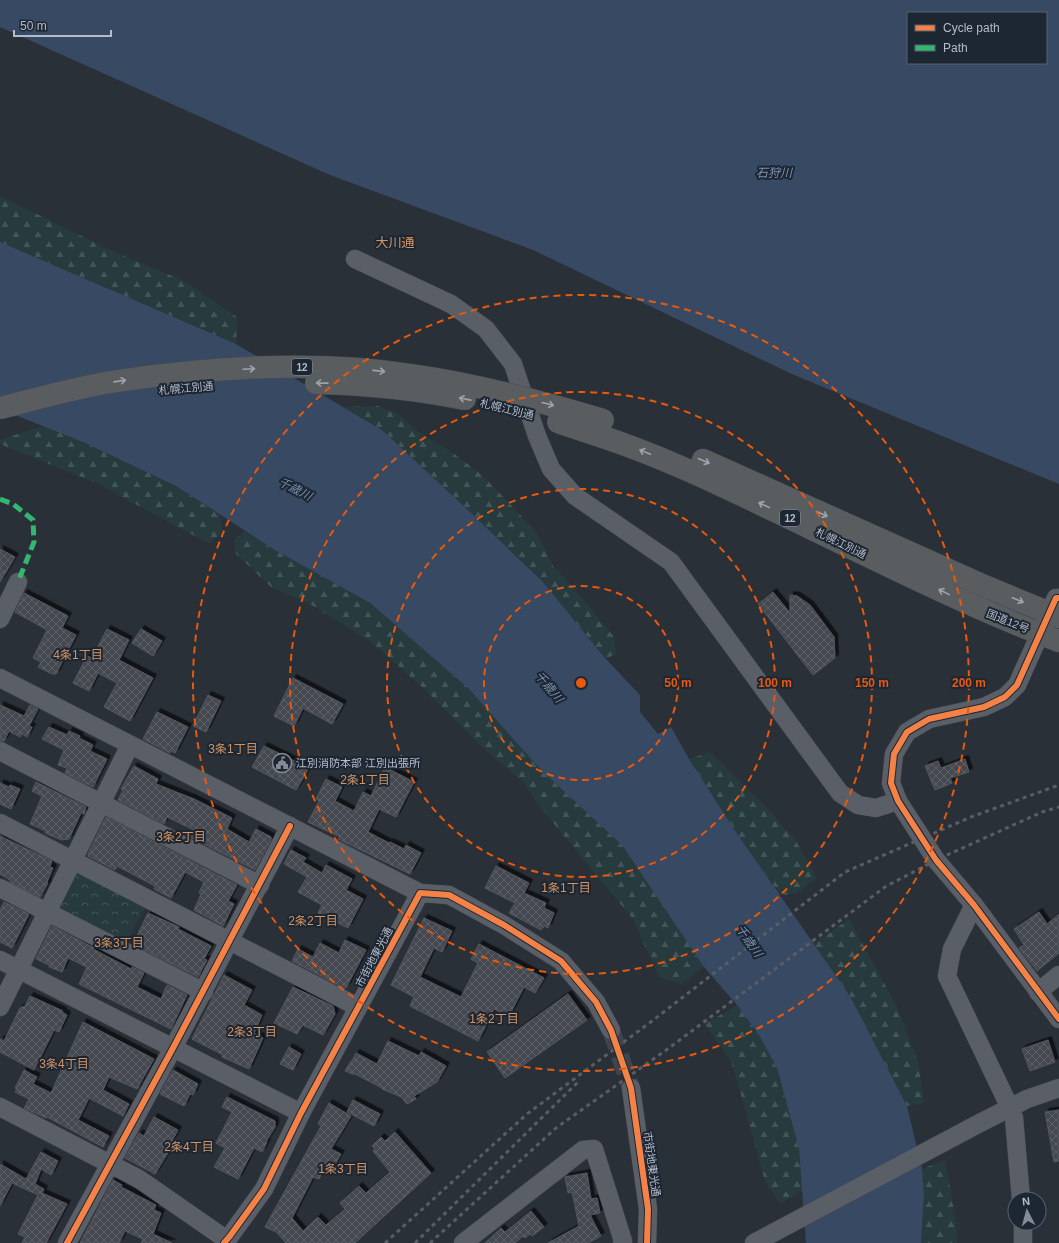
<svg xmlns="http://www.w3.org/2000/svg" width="1059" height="1243" viewBox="0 0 1059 1243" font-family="Arial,'Noto Sans JP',sans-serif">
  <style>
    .forest { fill: url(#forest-firs) }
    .park { fill: url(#park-crowns) }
    .water { fill: #384963; fill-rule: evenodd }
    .building { fill: url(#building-cross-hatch); stroke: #52575f; filter: url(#shadow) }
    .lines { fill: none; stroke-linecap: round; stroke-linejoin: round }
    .minor-tunnel { stroke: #3f454e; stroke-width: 18; stroke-dasharray: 18 9; stroke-linecap: butt }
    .minor-casing { stroke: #484c53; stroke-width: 19 }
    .highway-casing { stroke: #474c53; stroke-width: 23 }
    .minor { stroke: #5a5e66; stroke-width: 18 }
    .highway { stroke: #5a5d60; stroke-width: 22 }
    .rail { stroke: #595d64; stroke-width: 3; stroke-dasharray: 4 4; stroke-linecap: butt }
    .highway-bridge-casing { stroke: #474c53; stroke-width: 23; stroke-linecap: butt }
    .highway-bridge { stroke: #5a5d60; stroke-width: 22 }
    .quiet { stroke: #33b770; stroke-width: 5; stroke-dasharray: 10 5; stroke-linecap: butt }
    .cycleway-casing { stroke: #1d2633; stroke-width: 8 }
    .cycleway { stroke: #f48246; stroke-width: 6 }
    .oneway { stroke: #9ea4af }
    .ring { fill: none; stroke: #e8590c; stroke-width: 2; stroke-dasharray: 7 5 }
    .labels { text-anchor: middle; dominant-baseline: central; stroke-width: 4; stroke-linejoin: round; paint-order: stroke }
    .shield { fill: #1d2633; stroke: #878f9c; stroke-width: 1 }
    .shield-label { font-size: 10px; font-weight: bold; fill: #b4bcc9 }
    .street-label { font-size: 11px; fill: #b4bcc9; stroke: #1d2633 }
    .poi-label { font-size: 11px; fill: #b4bcc9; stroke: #1d2633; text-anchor: start }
    .water-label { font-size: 12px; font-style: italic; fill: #7c92b1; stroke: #1d2633 }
    .neighbourhood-label { font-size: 12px; fill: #d59563; stroke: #1d2633 }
    .quarter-label { font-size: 13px; fill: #d59563; stroke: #1d2633 }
    .centre { fill: #e8590c; stroke: #1d2633; stroke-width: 2 }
    .ring-label { font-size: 12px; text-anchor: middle; font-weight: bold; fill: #e8590c; stroke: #1d2633; stroke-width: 4; stroke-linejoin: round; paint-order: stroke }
  </style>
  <defs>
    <pattern id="forest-firs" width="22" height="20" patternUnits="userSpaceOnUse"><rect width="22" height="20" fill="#273a3e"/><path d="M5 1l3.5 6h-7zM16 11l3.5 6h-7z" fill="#445559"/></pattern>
    <pattern id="park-crowns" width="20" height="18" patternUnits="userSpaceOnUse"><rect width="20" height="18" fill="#273a3e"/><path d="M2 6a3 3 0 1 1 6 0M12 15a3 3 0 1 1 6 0" fill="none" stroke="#445559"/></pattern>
    <pattern id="building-cross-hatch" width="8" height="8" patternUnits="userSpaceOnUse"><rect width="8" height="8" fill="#444950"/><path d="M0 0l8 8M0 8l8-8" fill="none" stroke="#5d6168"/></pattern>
    <filter id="shadow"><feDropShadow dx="3.5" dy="-3.5" stdDeviation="0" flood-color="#0009"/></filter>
  </defs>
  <rect width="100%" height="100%" fill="#2a3038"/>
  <g class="forest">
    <polygon points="0,196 114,252 182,280 237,317 236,344 0,242"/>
    <polygon points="378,406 397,413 417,431 453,453 482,475 508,502 536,532 553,566 572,586 614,637 616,655 605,658 543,582 470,512 382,430 344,407"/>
    <polygon points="42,426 83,442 176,486 220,515 223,533 208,543 98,484 0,444 0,440"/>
    <polygon points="245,531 275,550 370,603 468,688 541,770 622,845 704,967 681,984 659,977 633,919 540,807 524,783 480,745 423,688 370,641 310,604 271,587 236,554 234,540"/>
    <polygon points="710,752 764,805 796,841 817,878 796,894 780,895 736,832 689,759"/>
    <polygon points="849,919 896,1005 918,1061 924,1103 907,1106 850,996 814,944"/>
    <polygon points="737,1005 759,1035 777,1068 799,1149 802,1191 780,1204 765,1181 732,1063 705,1024"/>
    <polygon points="945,1160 956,1222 957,1243 921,1243 924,1195 922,1169"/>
  </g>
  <polygon class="park" points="75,872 145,908 125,944 55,910"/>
  <g class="water">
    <path d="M 0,0 L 1059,0 L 1059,484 L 794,375 L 533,250 L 330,175 L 0,27 ZM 908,13 L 1046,13 L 1046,63 L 908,63 Z"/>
    <polygon points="0,242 236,344 382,430 470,512 543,582 605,658 640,695 640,712 658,734 671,727 689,759 736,832 850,996 907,1106 922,1169 924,1195 921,1243 806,1243 799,1149 777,1068 759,1035 737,1005 704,967 622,845 541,770 468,688 370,603 275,550 176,486 83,442 0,409"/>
  </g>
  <g class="building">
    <polygon points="0,549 15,557 0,582"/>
    <polygon points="773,592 790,613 790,595 797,596 810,605 834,637 835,658 813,675 758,604"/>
    <polygon points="24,593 68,616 62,628 76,635 56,674 52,674 38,667 41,662 33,658 47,630 15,612"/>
    <polygon points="107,629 129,640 119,660 153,678 130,721 104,707 117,683 98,673 89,691 73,683 87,656 92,658"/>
    <polygon points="141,629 162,641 153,656 132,643"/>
    <polygon points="293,678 343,704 332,724 303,708 294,726 274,716"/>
    <polygon points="208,695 221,701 206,732 193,726"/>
    <polygon points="0,705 24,716 30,705 38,709 29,726 32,727 27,737 22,734 20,737 9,731 4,741 0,741"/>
    <polygon points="157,712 188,727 175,753 171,751 170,753 143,739"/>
    <polygon points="49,727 65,734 67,735 69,731 80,736 79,738 93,745 90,751 107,759 93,787 65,773 67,768 58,765 64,750 42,739"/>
    <polygon points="264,746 309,768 296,790 252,767"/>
    <polygon points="965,759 969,772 950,778 952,783 935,790 925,766 938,761 941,768"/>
    <polygon points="134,766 158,779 156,784 194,799 232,818 227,829 249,842 256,829 271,837 271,840 255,870 190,837 194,830 167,817 164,824 118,800 123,790 121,789"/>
    <polygon points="385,767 414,782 396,817 379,809 368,832 389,843 390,842 404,849 406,845 421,853 410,874 338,839 340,837 308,822 319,801 316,799 326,779 342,787 335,801 354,811 363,792 371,796"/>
    <polygon points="36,782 86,807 84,814 81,813 69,839 61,840 45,833 46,831 30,824 42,796 32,791"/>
    <polygon points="0,783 9,787 10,785 20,789 11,809 0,804"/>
    <polygon points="106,817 237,885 228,901 234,904 223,926 194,910 201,894 199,893 204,882 185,872 171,898 154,889 155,886 117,866 115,870 88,856 88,854"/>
    <polygon points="0,836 52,861 50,867 53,868 47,882 48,883 40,897 10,882 11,881 7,878 0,874"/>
    <polygon points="291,850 306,858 303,862 322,873 326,865 352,879 346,890 363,899 348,928 318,913 322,905 298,892 307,877 284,864"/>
    <polygon points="496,866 529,883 524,893 546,903 544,908 554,913 548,928 544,926 541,930 509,913 515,903 485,888"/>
    <polygon points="4,902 29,914 12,948 0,942 0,910"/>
    <polygon points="1039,912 1047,924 1059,914 1059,953 1037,971 1019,948 1024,945 1014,929"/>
    <polygon points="148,913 179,927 178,929 211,946 204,959 207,960 198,977 138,947 140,943 135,940"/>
    <polygon points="424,918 452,931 442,952 434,948 420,977 461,997 478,963 471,959 479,944 544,978 535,993 524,987 509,1016 494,1009 478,1041 410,1006 414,997 391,985"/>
    <polygon points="52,926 94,948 93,949 131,969 132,967 144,973 137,987 161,999 167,985 187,995 171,1029 79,984 87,967 68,958 62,972 49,967 49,965 36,959"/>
    <polygon points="345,940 366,950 346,988 344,988 292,961 298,949 313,957 320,943 339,953"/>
    <polygon points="224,975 252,990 244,1005 262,1015 254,1033 263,1038 249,1069 222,1057 223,1055 192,1039"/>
    <polygon points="293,987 333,1006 335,1014 323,1035 303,1025 297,1034 274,1023"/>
    <polygon points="568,994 587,1020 505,1078 487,1052"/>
    <polygon points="30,996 63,1011 62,1012 67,1015 59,1032 54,1030 34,1070 0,1052 0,1039 4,1041 20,1008 25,1006"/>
    <polygon points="83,1022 154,1059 137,1089 109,1077 103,1090 129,1104 123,1116 89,1098 78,1120 109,1136 103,1147 47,1117 46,1118 24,1108 29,1099 15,1092 17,1089 15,1088 24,1070 37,1077 33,1084 51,1093"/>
    <polygon points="1048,1040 1055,1062 1030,1071 1022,1049"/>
    <polygon points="388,1041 419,1056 421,1052 446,1066 437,1082 414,1096 416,1099 407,1104 401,1097 382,1089 382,1088 355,1074 352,1074 345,1071 351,1061 352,1061 356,1053 377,1064"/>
    <polygon points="289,1047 301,1054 293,1070 280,1064"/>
    <polygon points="173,1070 198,1084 193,1095 190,1094 184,1106 160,1094"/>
    <polygon points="227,1097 275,1121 275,1127 266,1142 267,1142 262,1152 254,1148 238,1179 214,1167 225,1148 216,1143 232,1112 222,1107"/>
    <polygon points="353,1100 380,1114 374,1126 347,1112"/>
    <polygon points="329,1103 351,1116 331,1149 341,1154 334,1166 327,1162 319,1179 313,1177 292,1218 303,1231 318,1217 326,1225 345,1209 340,1203 359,1186 366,1193 390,1172 373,1151 375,1149 372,1146 381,1137 385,1141 395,1132 431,1173 355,1243 286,1243 276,1232 265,1227 321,1126 318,1124"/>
    <polygon points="1059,1110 1059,1161 1054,1162 1045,1112"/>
    <polygon points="154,1117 178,1130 167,1150 169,1151 155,1174 125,1158 139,1133 144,1136"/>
    <polygon points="41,1152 58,1161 51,1175 41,1169 35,1184 44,1189 42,1193 67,1204 46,1243 22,1243 25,1237 18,1234 38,1195 12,1183 0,1206 0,1164 26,1179"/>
    <polygon points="587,1173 591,1199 597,1198 600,1213 590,1215 601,1236 588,1243 548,1243 579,1226 572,1192 568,1193 565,1177"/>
    <polygon points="113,1180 122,1185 121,1187 156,1205 154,1210 161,1213 153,1234 172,1243 141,1243 143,1239 125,1231 119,1243 80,1243"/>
    <polygon points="531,1211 544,1227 532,1236 530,1234 525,1238 523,1236 515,1243 485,1243 501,1228 505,1232"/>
  </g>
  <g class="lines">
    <polyline class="minor-tunnel" points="611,1030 631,1088"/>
    <defs>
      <g id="minor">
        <polyline points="355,259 451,304 486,329 513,364 537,436 551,469 575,496 671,562 840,793 858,805 876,808 898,801"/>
        <polyline points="1059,598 1056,598 1017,685 1005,697 984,707 929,719 907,732 894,754 891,783 898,801 936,860 974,905 1059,1019"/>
        <polyline points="0,619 18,582"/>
        <polyline points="0,678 420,893"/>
        <polyline points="0,751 260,885"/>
        <polyline points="0,823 358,1007"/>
        <polyline points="0,888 204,992"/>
        <polyline points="974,905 952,949 947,976 1010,1108 1014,1118 1021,1199"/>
        <polyline points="0,960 301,1113"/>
        <polyline points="1038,992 1059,975"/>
        <polyline points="0,1007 130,745"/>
        <polyline points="631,1088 648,1209 647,1243"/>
        <polyline points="0,1107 139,1179 227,1240"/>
        <polyline points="67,1243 173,1048 290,826"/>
        <polyline points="224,1243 230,1236 264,1189 301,1113 420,893 449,895 504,925 561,961 596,1002 611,1030"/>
        <polyline points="463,1243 583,1150 594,1149 623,1241 622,1243"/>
        <polyline points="754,1243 978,1124 1027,1099 1059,1088"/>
        <polyline points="1023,1243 1023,1223"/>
      </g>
      <g id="highway">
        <path d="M 597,435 C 659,455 717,483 775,511 C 869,556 962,604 1059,641"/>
        <polyline points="703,460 982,585 1059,617"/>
      </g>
    </defs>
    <use href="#minor" class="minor-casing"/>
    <use href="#highway" class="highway-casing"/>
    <use href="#minor" class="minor"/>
    <use href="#highway" class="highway"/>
    <g class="rail">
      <polyline points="385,1243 527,1114 652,1021 845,872 971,817 1059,785"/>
      <polyline points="415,1243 579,1081"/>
      <polyline points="430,1243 556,1128 669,1048 885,887 936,860 1042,812 1059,807"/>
    </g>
    <defs>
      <g id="highway-bridge">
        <path d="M 316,383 C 366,384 416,389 465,399"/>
        <path d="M 0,408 C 36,399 74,388 111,382 C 209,367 313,360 411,375 C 476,384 540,401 603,420"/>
        <polyline points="558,422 597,435"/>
      </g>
    </defs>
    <use href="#highway-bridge" class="highway-bridge-casing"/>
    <use href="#highway-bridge" class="highway-bridge"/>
    <polyline class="quiet" points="0,499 13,504 33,520 34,542 18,582"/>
    <defs>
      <g id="cycleway">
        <polyline points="1059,598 1056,598 1017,685 1005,697 984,707 929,719 907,732 894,754 891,783 898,801 936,860 974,905 1059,1019"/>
        <polyline points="67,1243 173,1048 290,826"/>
        <polyline points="224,1243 230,1236 264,1189 301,1113 420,893 449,895 504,925 561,961 596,1002 611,1030 631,1088 648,1209 647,1243"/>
      </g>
    </defs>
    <use href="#cycleway" class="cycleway-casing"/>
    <use href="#cycleway" class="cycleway"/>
  </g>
  <defs><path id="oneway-shaft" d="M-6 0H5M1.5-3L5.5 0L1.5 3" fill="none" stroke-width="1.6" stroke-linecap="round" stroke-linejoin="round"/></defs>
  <g class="oneway">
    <use href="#oneway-shaft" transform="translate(249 369) rotate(-3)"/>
    <use href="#oneway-shaft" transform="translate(379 371) rotate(6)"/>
    <use href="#oneway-shaft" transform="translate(120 381) rotate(-8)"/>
    <use href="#oneway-shaft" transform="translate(322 383) rotate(-179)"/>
    <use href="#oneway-shaft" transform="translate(465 399) rotate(-169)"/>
    <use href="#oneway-shaft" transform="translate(548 404) rotate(15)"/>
    <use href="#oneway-shaft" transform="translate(645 452) rotate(-158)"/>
    <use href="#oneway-shaft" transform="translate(704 461) rotate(24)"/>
    <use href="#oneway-shaft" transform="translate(764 505) rotate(-154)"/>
    <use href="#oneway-shaft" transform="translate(822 514) rotate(24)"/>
    <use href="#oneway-shaft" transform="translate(944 592) rotate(-154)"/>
    <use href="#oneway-shaft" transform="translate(1018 600) rotate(23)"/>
  </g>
  <g class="ring">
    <circle cx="581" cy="683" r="97"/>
    <circle cx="581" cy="683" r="194"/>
    <circle cx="581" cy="683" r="291"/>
    <circle cx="581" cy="683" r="388"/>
  </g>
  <defs>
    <symbol id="civic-ring" viewBox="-11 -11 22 22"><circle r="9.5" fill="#1d2633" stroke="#848b96" stroke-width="1.5"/><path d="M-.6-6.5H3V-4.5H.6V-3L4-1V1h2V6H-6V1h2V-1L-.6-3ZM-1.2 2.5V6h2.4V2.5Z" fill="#848b96"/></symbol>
  </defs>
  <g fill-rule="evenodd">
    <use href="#civic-ring" x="271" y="752" width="22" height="22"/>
  </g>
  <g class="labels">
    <g class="shield">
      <rect x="292" y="359" width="20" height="16" rx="3"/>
      <rect x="780" y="510" width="20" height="16" rx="3"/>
    </g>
    <g class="shield-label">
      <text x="302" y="367">12</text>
      <text x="790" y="518">12</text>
    </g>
    <g class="street-label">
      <text transform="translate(186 388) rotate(-5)">札幌江別通</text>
      <text transform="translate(507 409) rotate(14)">札幌江別通</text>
      <text transform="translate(841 543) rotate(26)">札幌江別通</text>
      <text transform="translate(1008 621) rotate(22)">国道12号</text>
      <text transform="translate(374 957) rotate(-62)">市街地東光通</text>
      <text transform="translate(652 1164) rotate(82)">市街地東光通</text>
    </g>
    <g class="poi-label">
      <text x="296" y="763">江別消防本部 江別出張所</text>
    </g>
    <g class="water-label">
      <text x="774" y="173">石狩川</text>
      <text transform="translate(295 489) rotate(27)">千歳川</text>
      <text transform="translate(549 687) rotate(50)">千歳川</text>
      <text transform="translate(749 941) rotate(55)">千歳川</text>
    </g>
    <g class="neighbourhood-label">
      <text x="78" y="655">4条1丁目</text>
      <text x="233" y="749">3条1丁目</text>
      <text x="365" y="780">2条1丁目</text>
      <text x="181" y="837">3条2丁目</text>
      <text x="566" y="888">1条1丁目</text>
      <text x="313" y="921">2条2丁目</text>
      <text x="119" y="943">3条3丁目</text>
      <text x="494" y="1019">1条2丁目</text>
      <text x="252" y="1032">2条3丁目</text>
      <text x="64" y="1064">3条4丁目</text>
      <text x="189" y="1147">2条4丁目</text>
      <text x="343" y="1169">1条3丁目</text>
    </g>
    <g class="quarter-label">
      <text x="395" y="242">大川通</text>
    </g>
  </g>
  <circle cx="581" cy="683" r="6" class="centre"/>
  <g class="ring-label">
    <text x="678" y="687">50 m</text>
    <text x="775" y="687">100 m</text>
    <text x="872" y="687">150 m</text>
    <text x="969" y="687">200 m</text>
  </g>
  <rect x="907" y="12" width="140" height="52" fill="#1d2633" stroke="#59626f"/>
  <rect x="915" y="25" width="20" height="6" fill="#f48246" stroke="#59626f"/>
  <text x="943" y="32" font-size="12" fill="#b4bcc9">Cycle path</text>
  <rect x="915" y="45" width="20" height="6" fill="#33b770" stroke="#59626f"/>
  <text x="943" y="52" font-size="12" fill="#b4bcc9">Path</text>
  <g transform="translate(1027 1211) rotate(354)"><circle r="19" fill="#1d2633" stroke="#59626f"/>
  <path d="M0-3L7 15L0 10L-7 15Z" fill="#848b96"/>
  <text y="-6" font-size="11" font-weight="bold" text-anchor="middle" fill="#b4bcc9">N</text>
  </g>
  <path d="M14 30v6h97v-6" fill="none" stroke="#b4bcc9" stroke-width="2"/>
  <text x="20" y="30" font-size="12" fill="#b4bcc9" stroke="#1d2633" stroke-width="3" paint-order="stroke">50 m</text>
</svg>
